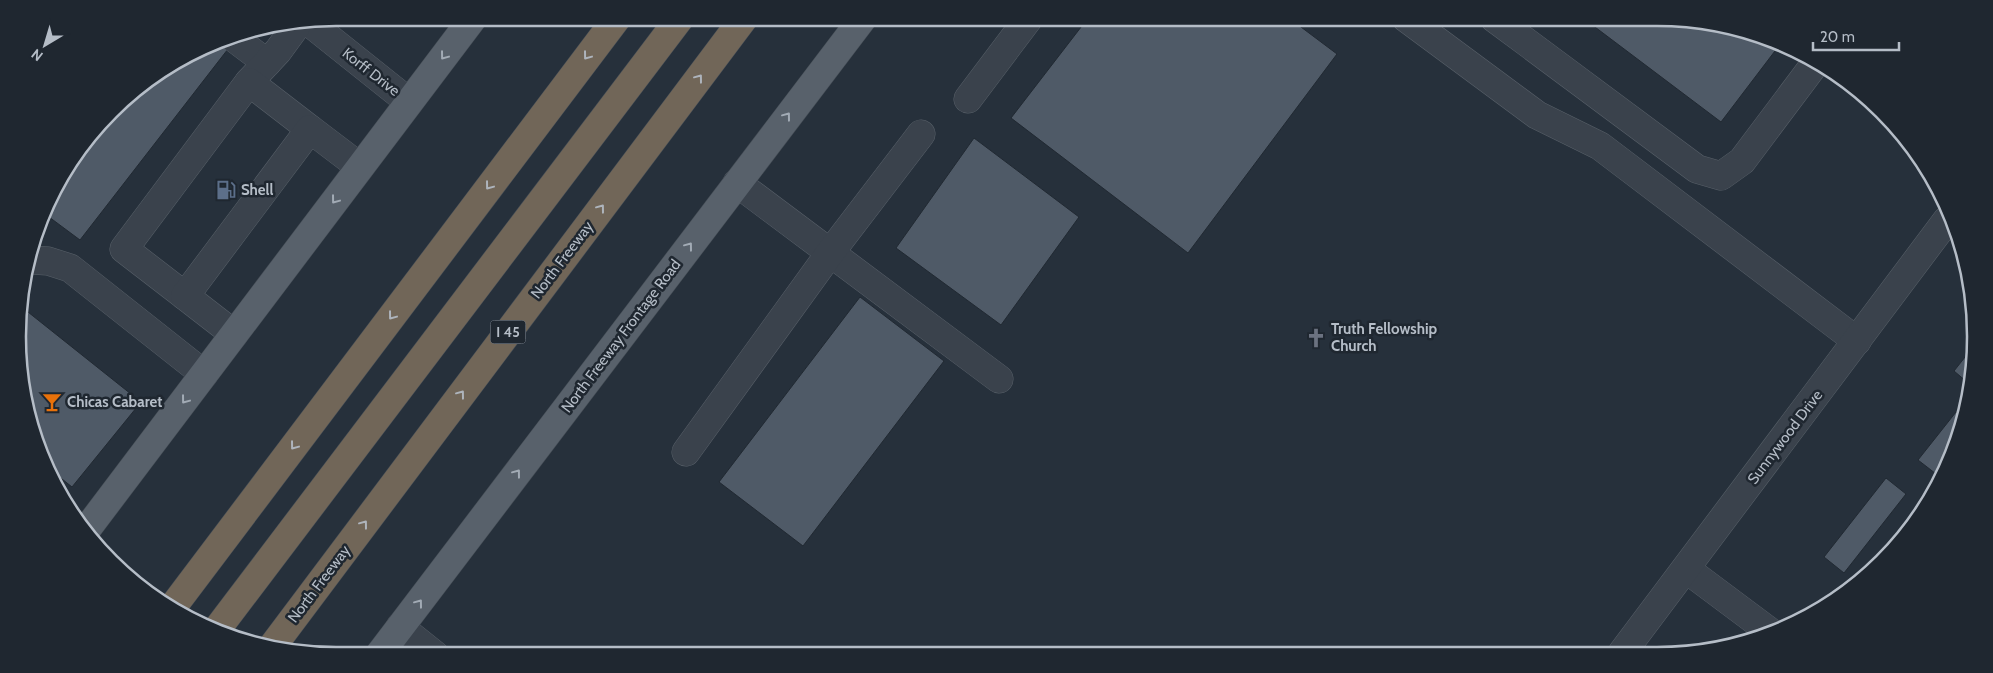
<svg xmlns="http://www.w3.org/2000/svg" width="1993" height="673" viewBox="0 0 1993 673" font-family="Cabin,sans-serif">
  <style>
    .building { fill: #4f5a67; stroke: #212932 }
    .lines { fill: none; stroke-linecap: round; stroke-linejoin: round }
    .minor-casing { stroke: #586069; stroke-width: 29 }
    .major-casing { stroke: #434b54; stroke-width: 29 }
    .highway-casing { stroke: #454d56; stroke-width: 29 }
    .minor { stroke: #3a424c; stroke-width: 28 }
    .major { stroke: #58616b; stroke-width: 28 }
    .highway { stroke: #716658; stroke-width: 28 }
    .oneway { stroke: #a2abb5 }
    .oneway2 { stroke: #aeb4bc }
    .labels { text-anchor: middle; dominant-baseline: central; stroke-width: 5; stroke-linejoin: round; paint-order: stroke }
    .shield { fill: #1f2730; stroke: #88909a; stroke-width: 1 }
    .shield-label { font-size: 14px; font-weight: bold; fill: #b5bdc7 }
    .street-label { font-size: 15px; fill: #b5bdc7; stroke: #1f2730 }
    .poi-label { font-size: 15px; font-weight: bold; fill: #b5bdc7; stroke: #1f2730; text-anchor: start }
    .rim { fill: none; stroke: #b5bdc7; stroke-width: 2.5 }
  </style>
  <rect width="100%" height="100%" fill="#26303b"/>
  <g class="building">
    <polygon points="1088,18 1289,18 1337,54 1188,253 1011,118"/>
    <polygon points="1583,18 1656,18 1739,28 1778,47 1721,122"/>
    <polygon points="217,41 228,49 80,240 45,214 51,195 126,97"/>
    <polygon points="974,138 1079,217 1001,325 896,248"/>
    <polygon points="860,297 944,361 803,546 719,482"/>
    <polygon points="28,312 141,402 72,487 52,471 28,419 22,320"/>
    <polygon points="1969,352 1967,382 1954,371"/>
    <polygon points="1956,412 1965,419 1940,477 1918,460"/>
    <polygon points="1886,478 1906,494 1844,573 1824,557"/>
  </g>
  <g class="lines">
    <defs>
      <g id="minor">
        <polyline points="1406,18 1537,115 1600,146 1857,341"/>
        <polyline points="1494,18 1697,169 1721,176 1742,161 1814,65"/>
        <polyline points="310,23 409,102"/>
        <polyline points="234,38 267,63"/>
        <polyline points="249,82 278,51 297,25"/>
        <polyline points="968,99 1029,18"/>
        <polyline points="737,183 999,379"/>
        <polyline points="31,260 48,261 70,268 204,374"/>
        <polyline points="185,296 124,249 249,82 310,129"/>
        <polyline points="234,334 185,296 310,129 360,167"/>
        <polyline points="686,452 830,253 921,134"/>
        <polyline points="1686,569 1769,631"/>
        <polyline points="400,627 435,655"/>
        <polyline points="1622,653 1947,220"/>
      </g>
      <g id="major">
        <polyline points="87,529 473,18"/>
        <polyline points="379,655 863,18"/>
      </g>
      <g id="highway">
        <polyline points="172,608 617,18"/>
        <polyline points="218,628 680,18"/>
        <polyline points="272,647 744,18"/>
      </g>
    </defs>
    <use href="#minor" class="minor-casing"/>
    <use href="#major" class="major-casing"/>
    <use href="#highway" class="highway-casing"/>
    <use href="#minor" class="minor"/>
    <use href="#major" class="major"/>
    <use href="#highway" class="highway"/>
  </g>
  <defs><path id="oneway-chevron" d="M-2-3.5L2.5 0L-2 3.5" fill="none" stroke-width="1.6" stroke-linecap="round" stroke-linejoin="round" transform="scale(1.25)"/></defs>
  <g class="oneway">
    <use href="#oneway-chevron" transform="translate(444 56) rotate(127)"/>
    <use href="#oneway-chevron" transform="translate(787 116) rotate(-53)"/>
    <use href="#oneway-chevron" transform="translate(335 200) rotate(127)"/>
    <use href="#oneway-chevron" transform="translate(689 246) rotate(-53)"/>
    <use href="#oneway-chevron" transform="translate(185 400) rotate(127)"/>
    <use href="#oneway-chevron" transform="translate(517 473) rotate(-53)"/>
    <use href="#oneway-chevron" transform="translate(419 603) rotate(-53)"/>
  </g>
  <g class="oneway2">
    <use href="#oneway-chevron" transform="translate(587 56) rotate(127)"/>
    <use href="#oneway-chevron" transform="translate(699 78) rotate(-53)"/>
    <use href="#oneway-chevron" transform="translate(489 186) rotate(127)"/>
    <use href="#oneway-chevron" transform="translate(601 208) rotate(-53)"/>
    <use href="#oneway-chevron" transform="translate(392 316) rotate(127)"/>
    <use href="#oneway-chevron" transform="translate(461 394) rotate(-53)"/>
    <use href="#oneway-chevron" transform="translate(294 446) rotate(127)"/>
    <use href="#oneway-chevron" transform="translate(364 524) rotate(-53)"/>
  </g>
  <defs>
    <symbol id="fuel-bare" viewBox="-9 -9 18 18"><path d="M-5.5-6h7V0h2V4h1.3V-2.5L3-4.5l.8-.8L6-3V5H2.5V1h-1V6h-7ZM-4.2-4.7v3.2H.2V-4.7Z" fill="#5c6f8a" stroke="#1f2730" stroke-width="2.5" paint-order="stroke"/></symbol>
    <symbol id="church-bare" viewBox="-9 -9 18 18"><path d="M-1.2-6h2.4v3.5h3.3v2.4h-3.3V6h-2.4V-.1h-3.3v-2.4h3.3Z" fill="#6b7280" stroke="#1f2730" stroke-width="2.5" paint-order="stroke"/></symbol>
    <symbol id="bar-bare" viewBox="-9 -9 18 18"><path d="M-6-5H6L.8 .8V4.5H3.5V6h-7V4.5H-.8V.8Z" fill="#e8710a" stroke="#1f2730" stroke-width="2.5" paint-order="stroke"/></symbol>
  </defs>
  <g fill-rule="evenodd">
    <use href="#fuel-bare" x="212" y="176" width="28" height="28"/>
    <use href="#church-bare" x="1302" y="324" width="28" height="28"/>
    <use href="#bar-bare" x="38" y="388" width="28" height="28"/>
  </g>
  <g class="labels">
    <rect class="shield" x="490.5" y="320.5" width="35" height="23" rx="4"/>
    <g class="shield-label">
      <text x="508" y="332">I 45</text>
    </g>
    <g class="street-label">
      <text transform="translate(371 72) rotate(38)">Korff Drive</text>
      <text transform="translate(562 260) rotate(-53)">North Freeway</text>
      <text transform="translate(621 336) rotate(-53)">North Freeway Frontage Road</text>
      <text transform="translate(1785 437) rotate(-53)">Sunnywood Drive</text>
      <text transform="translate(319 584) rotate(-53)">North Freeway</text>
    </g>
    <g class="poi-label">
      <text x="241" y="190">Shell</text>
      <text x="1331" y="329">Truth Fellowship<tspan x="1331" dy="17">Church</tspan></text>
      <text x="67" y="402">Chicas Cabaret</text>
    </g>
  </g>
  <path d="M0 0H1993V673H0ZM336 26H1657A310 310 0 0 1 1967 336V337A310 310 0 0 1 1657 647H336A310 310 0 0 1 26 337V336A310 310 0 0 1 336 26Z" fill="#1f2730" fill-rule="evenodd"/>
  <path class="rim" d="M336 26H1657A310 310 0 0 1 1967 336V337A310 310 0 0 1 1657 647H336A310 310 0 0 1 26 337V336A310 310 0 0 1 336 26Z"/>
  <g transform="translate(45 45) rotate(218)" stroke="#1f2730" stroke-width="4" paint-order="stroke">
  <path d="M0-4L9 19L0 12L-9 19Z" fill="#b5bdc7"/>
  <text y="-8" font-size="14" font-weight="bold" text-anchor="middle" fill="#b5bdc7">N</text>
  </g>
  <path d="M1813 42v8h86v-8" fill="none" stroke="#b5bdc7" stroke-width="2.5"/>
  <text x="1820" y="42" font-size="15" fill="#b5bdc7" stroke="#1f2730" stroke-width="4" paint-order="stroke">20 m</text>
</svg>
